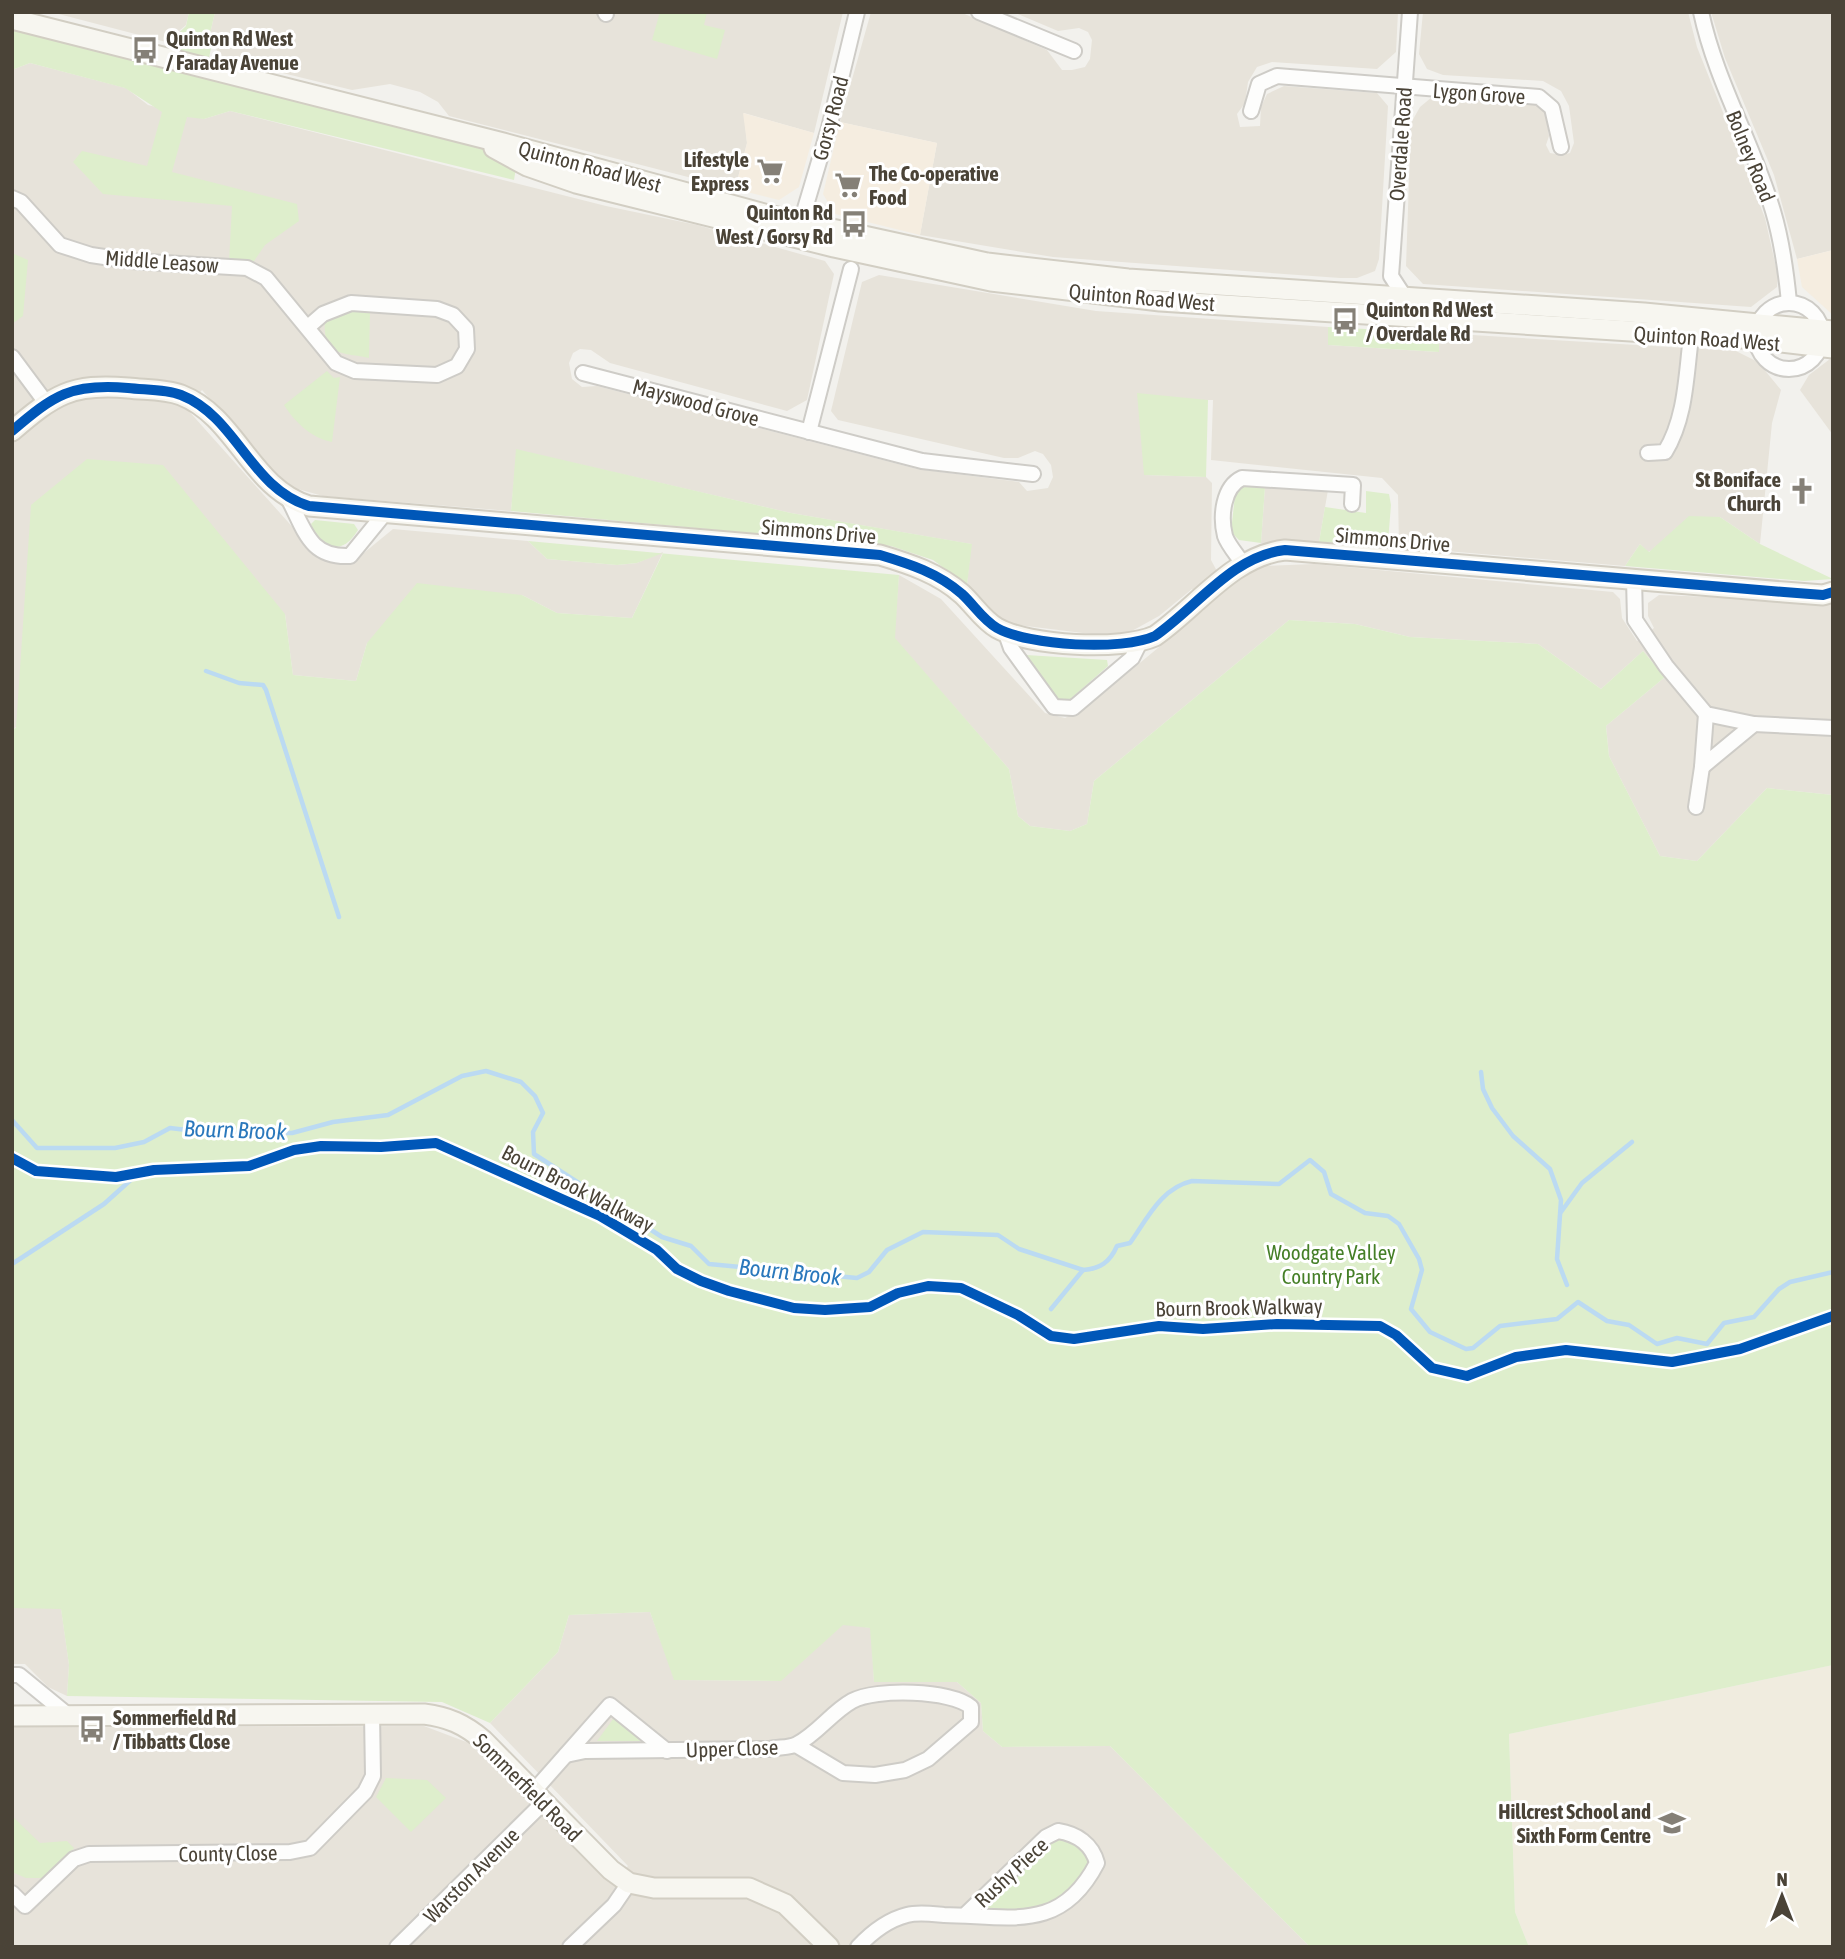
<svg xmlns="http://www.w3.org/2000/svg" width="1845" height="1959" viewBox="0 0 1845 1959" font-family="'Asap Condensed',sans-serif">
  <style>
    .residential { fill: #e7e3da }
    .commercial { fill: #f5ede0 }
    .education { fill: #f0ecdf }
    .green { fill: #deeecc }
    .lines { fill: none; stroke-linecap: round; stroke-linejoin: round }
    .stream { stroke: #bbdaf2; stroke-width: 4.5 }
    .street-casing { stroke: #ceccc7; stroke-width: 18 }
    .secondary-casing { stroke: #d2cec3; stroke-width: 23 }
    .street { stroke: #fdfdfc; stroke-width: 14 }
    .secondary { stroke: #f7f6f0; stroke-width: 19 }
    .cycleway-casing { stroke: #fff; stroke-width: 15 }
    .cycleway { stroke: #0057b8; stroke-width: 10 }
    .labels { text-anchor: middle; dominant-baseline: central; stroke-width: 6; stroke-linejoin: round; paint-order: stroke }
    .poi-label { font-size: 21px; font-weight: bold; fill: #4a4337; stroke: #fff; text-anchor: start }
    .street-label { font-size: 21px; fill: #4a4337; stroke: #fff }
    .park-label { font-size: 21px; fill: #457f27; stroke: #fff }
    .water-label { font-size: 23px; font-style: italic; fill: #2a78bc; stroke: #fff }
  </style>
  <rect width="100%" height="100%" fill="#f2f1ed"/>
  <g class="residential">
    <polygon points="51,12 189,12 186,25 166,42"/>
    <polygon points="215,12 843,12 814,133 744,113 747,143 735,189 449,116 438,102 420,92 390,84 352,90 222,58 209,38"/>
    <polygon points="871,12 960,12 1047,50 1062,70 1072,70 1085,67 1090,59 1092,40 1088,32 1079,28 1058,31 1013,12 1398,12 1396,52 1377,69 1272,62 1257,67 1248,82 1245,103 1237,114 1240,127 1260,126 1261,107 1267,94 1284,86 1377,93 1388,106 1379,259 1375,271 1357,278 1340,278 1053,257 920,235 937,143 840,122"/>
    <polygon points="1423,12 1688,12 1697,47 1765,218 1778,276 1777,287 1751,307 1423,284 1406,266 1411,123 1420,107 1432,97 1535,103 1545,111 1549,136 1546,145 1550,153 1562,155 1570,153 1574,143 1569,106 1561,91 1543,81 1443,75 1427,69 1419,54"/>
    <polygon points="1711,12 1833,12 1833,250 1797,259 1774,175 1725,58"/>
    <polygon points="30,63 126,88 148,105 204,119 230,111 606,206 697,225 825,261 834,274 807,400 787,411 610,363 591,350 580,349 573,353 569,363 572,379 582,387 597,386 917,469 1019,482 1027,491 1048,488 1053,477 1051,465 1043,454 1035,451 1018,458 1004,458 838,420 831,411 862,282 879,275 1096,311 1328,327 1328,345 1438,352 1439,333 1736,351 1758,362 1781,390 1772,423 1760,544 1720,517 1648,552 1640,544 1625,566 1399,547 1398,495 1382,478 1211,460 1213,400 1208,400 1145,475 1206,477 1212,483 1211,560 1226,588 1247,573 1265,566 1314,564 1613,592 1620,599 1622,618 1637,641 1654,628 1648,616 1648,603 1659,595 1833,602 1833,795 1767,788 1697,861 1660,856 1609,756 1606,726 1665,677 1643,651 1601,689 1538,644 1410,637 1355,624 1289,620 1094,781 1087,824 1070,831 1030,826 1018,816 1009,769 894,638 899,575 941,599 1045,713 1065,718 1084,709 1204,610 1192,589 1159,616 1130,632 1099,635 1011,624 995,615 967,585 971,544 791,513 517,450 511,511 323,496 287,486 202,390 187,409 322,560 354,561 393,529 528,541 547,559 617,565 637,563 663,552 632,618 557,613 522,595 367,643 356,681 293,675 285,614 12,729 12,70"/>
    <polygon points="1830,359 1833,359 1833,435 1800,390 1809,375"/>
    <polygon points="1265,487 1328,490 1319,542 1261,543"/>
    <polygon points="12,1608 61,1608 69,1665 67,1696 48,1687 25,1664 12,1664"/>
    <polygon points="650,1612 675,1680 780,1681 843,1624 871,1628 874,1682 957,1682 981,1703 983,1731 1002,1747 1110,1746 1310,1947 12,1947 12,1727 424,1726 469,1743 613,1880 628,1866 490,1723 558,1652 569,1615"/>
  </g>
  <g class="commercial">
    <polygon points="743,113 814,133 799,187 779,200 735,189 747,143"/>
    <polygon points="840,122 937,143 920,235 835,214 823,194"/>
    <polygon points="1833,250 1833,315 1802,287 1797,259"/>
  </g>
  <polygon class="education" points="1833,1665 1833,1947 1529,1947 1515,1912 1509,1734"/>
  <g class="green">
    <polygon points="189,12 215,12 209,38 212,43 209,58 165,46 186,26"/>
    <polygon points="660,12 707,12 704,25 725,30 717,59 652,40"/>
    <polygon points="12,27 447,138 497,153 516,168 514,180 230,111 204,119 187,117 172,172 297,204 299,221 265,245 252,264 229,262 232,206 103,194 73,162 82,151 147,166 162,112 125,88 30,63 12,70"/>
    <polygon points="12,253 28,260 23,316 12,324"/>
    <path d="M 348,308 L 370,311 L 369,358 C 344,352 322,358 325,320 Z"/>
    <polygon points="1328,327 1439,333 1439,352 1328,345"/>
    <path d="M 327,371 L 334,378 L 340,377 L 332,442 C 311,438 295,422 284,405 Z"/>
    <polygon points="1137,393 1208,400 1206,477 1144,475"/>
    <polygon points="516,449 791,513 972,544 967,585 933,560 891,546 511,511"/>
    <polygon points="87,459 163,465 285,614 293,675 356,681 367,643 417,583 522,595 557,613 632,618 663,553 637,563 617,565 547,559 528,541 899,575 895,638 1009,769 1018,816 1030,826 1070,831 1087,824 1094,781 1289,620 1355,624 1410,637 1538,644 1601,689 1643,651 1665,677 1606,726 1609,756 1660,856 1697,861 1767,788 1833,795 1833,1665 1509,1734 1515,1912 1529,1947 1310,1947 1110,1746 1002,1747 983,1731 981,1703 957,1682 874,1682 870,1628 843,1625 781,1681 674,1680 650,1612 569,1615 558,1652 490,1723 442,1702 67,1696 69,1665 61,1609 12,1608 12,729 16,728 31,505"/>
    <polygon points="1241,487 1265,487 1261,543 1239,540 1231,532 1235,495"/>
    <polygon points="1366,491 1389,494 1391,505 1388,542 1379,545 1319,542 1325,507 1366,513"/>
    <polygon points="1689,516 1720,517 1760,544 1833,579 1804,581 1625,566 1640,544 1649,552"/>
    <path d="M 315,520 L 354,524 L 358,530 C 349,544 342,549 325,547 L 315,536 L 311,524 Z"/>
    <polygon points="1026,655 1107,660 1108,666 1068,701 1058,700 1024,656"/>
    <polygon points="616,1715 641,1741 597,1741"/>
    <polygon points="386,1778 427,1780 446,1798 411,1832 376,1797"/>
    <polygon points="12,1816 40,1843 67,1841 74,1848 45,1878 26,1878 12,1872"/>
    <polygon points="1070,1834 1096,1863 1048,1912 969,1914 1047,1839"/>
  </g>
  <g class="lines">
    <g class="stream">
      <polyline points="206,671 239,683 263,685 266,690 339,917"/>
      <polyline points="1481,1072 1483,1089 1492,1108 1513,1136 1550,1169 1561,1200 1557,1259 1567,1285"/>
      <path d="M 12,1120 L 37,1148 L 115,1148 L 144,1142 L 170,1128 L 212,1133 L 292,1133 L 333,1122 L 388,1115 L 462,1076 L 486,1071 L 521,1082 L 535,1096 L 543,1113 L 533,1132 L 534,1154 L 662,1237 L 691,1246 L 709,1264 L 857,1278 L 869,1272 L 887,1250 L 923,1232 L 998,1235 L 1019,1249 L 1083,1270 C 1100,1269 1110,1262 1117,1246 L 1130,1243 C 1147,1219 1161,1188 1192,1181 L 1279,1184 L 1310,1160 L 1324,1172 L 1331,1194 L 1365,1213 L 1388,1216 L 1399,1224 L 1419,1259 L 1422,1270 L 1411,1309 L 1430,1332 L 1466,1349 L 1473,1348 L 1500,1326 L 1557,1319 L 1578,1302 L 1607,1321 L 1629,1325 L 1657,1344 L 1677,1338 L 1707,1344 L 1724,1323 L 1754,1317 L 1779,1289 L 1790,1282 L 1833,1272"/>
      <polyline points="1561,1212 1582,1183 1632,1142"/>
      <polyline points="12,1264 104,1204 134,1177"/>
      <polyline points="1051,1309 1083,1270"/>
    </g>
    <defs>
      <g id="street">
        <polyline points="605,12 606,14"/>
        <polyline points="979,12 1074,51"/>
        <path d="M 1701,12 C 1716,82 1753,143 1773,211 C 1782,241 1786,271 1789,302"/>
        <polyline points="1251,111 1259,84 1277,76 1539,97 1552,108 1561,147"/>
        <polyline points="12,198 21,202 60,245 91,255 131,261 247,268 266,278 336,363 355,371 437,375 457,366 467,349 466,329 453,315 437,309 351,303 323,314 308,327"/>
        <polyline points="801,222 829,128 857,12"/>
        <polyline points="1406,299 1391,276 1410,12"/>
        <circle cx="1789" cy="336" r="33"/>
        <polyline points="12,357 47,404"/>
        <polyline points="583,373 922,461 1033,474"/>
        <polyline points="809,432 851,269"/>
        <path d="M 1648,453 L 1665,452 C 1686,418 1686,375 1691,337"/>
        <path d="M 289,500 C 305,531 310,558 350,556 L 385,513"/>
        <path d="M 1243,564 C 1238,556 1228,545 1225,536 C 1220,516 1223,487 1242,478 L 1353,485 L 1352,504"/>
        <polyline points="1634,578 1635,620 1666,666 1706,714 1754,724 1833,728"/>
        <polyline points="1005,631 1011,648 1054,707 1073,708 1132,658 1140,642"/>
        <polyline points="1706,714 1702,767 1754,724"/>
        <polyline points="1696,807 1702,767"/>
        <polyline points="12,1675 19,1675 69,1716"/>
        <path d="M 566,1755 L 585,1751 L 770,1749 C 778,1747 790,1748 797,1744 C 817,1734 832,1712 852,1701 C 876,1688 951,1690 971,1707 L 971,1722 L 928,1759 L 905,1770 L 875,1775 L 843,1773 L 796,1745"/>
        <polyline points="533,1792 610,1705 667,1751"/>
        <polyline points="12,1893 25,1906 74,1859 89,1854 290,1852 310,1848 365,1792 373,1776 372,1714"/>
        <polyline points="397,1947 544,1802"/>
        <polyline points="570,1947 614,1905 629,1883"/>
        <path d="M 858,1947 C 872,1932 887,1920 907,1915 C 918,1912 932,1914 944,1915 C 1011,1916 1061,1933 1097,1863 C 1092,1844 1077,1834 1058,1831 L 1046,1837 L 965,1915"/>
      </g>
      <g id="secondary">
        <polyline points="12,19 503,143 768,215 987,263 1128,279 1644,313 1833,331"/>
        <polyline points="494,148 527,166 576,183 834,247 991,281 1160,301 1756,339 1833,348"/>
        <path d="M 12,431 C 54,395 71,383 128,388 C 145,390 165,389 181,395 C 237,417 250,488 309,506 L 880,555 C 910,564 938,573 962,594 C 974,605 983,620 997,628 C 1029,646 1122,651 1155,636 C 1197,607 1232,556 1285,550 L 1784,592 L 1823,595 L 1833,592"/>
        <path d="M 12,1716 L 424,1714 C 448,1717 464,1724 483,1740 L 611,1870 L 629,1883 L 654,1888 L 749,1888 L 785,1904 L 829,1947"/>
      </g>
    </defs>
    <use href="#street" class="street-casing"/>
    <use href="#secondary" class="secondary-casing"/>
    <use href="#street" class="street"/>
    <use href="#secondary" class="secondary"/>
    <defs>
      <g id="cycleway">
        <path d="M 12,431 C 54,395 71,383 128,388 C 145,390 165,389 181,395 C 237,417 250,488 309,506 L 880,555 C 910,564 938,573 962,594 C 974,605 983,620 997,628 C 1029,646 1122,651 1155,636 C 1197,607 1232,556 1285,550 L 1784,592 L 1823,595 L 1833,592"/>
        <polyline points="12,1158 36,1171 116,1177 154,1170 249,1166 294,1150 321,1146 381,1147 436,1143 600,1216 657,1250 677,1269 701,1281 729,1291 794,1308 825,1310 870,1307 898,1293 928,1286 961,1288 1018,1315 1051,1336 1074,1339 1159,1326 1203,1329 1277,1324 1380,1326 1396,1335 1432,1368 1467,1376 1516,1357 1566,1350 1672,1362 1740,1349 1833,1316"/>
      </g>
    </defs>
    <use href="#cycleway" class="cycleway-casing"/>
    <use href="#cycleway" class="cycleway"/>
  </g>
  <defs>
    <symbol id="bus-bare" viewBox="-9 -9 18 18"><path d="M-5-6H5V4H4V6H2V4H-2V6H-4V4H-5ZM-3.5-4V0h7V-4ZM-3.5 1.2v1.5H-2V1.2ZM2 1.2v1.5H3.5V1.2Z" fill="#858077" stroke="#fff" stroke-width="2.5" paint-order="stroke"/></symbol>
    <symbol id="supermarket-bare" viewBox="-9 -9 18 18"><path d="M-6-5.5h2.5l.6 2H6L4.5 2H-2.5L-4.4-4H-6ZM-1.5 3.2a1.3 1.3 0 1 0 .1 0ZM3 3.2a1.3 1.3 0 1 0 .1 0Z" fill="#858077" stroke="#fff" stroke-width="2.5" paint-order="stroke"/></symbol>
    <symbol id="church-bare" viewBox="-9 -9 18 18"><path d="M-1.2-6h2.4v3.5h3.3v2.4h-3.3V6h-2.4V-.1h-3.3v-2.4h3.3Z" fill="#858077" stroke="#fff" stroke-width="2.5" paint-order="stroke"/></symbol>
    <symbol id="school-bare" viewBox="-9 -9 18 18"><path d="M0-5L7-2L0 1L-7-2ZM-4 1L0 2.5L4 1V4Q0 6-4 4Z" fill="#858077" stroke="#fff" stroke-width="2.5" paint-order="stroke"/></symbol>
  </defs>
  <g fill-rule="evenodd">
    <use href="#bus-bare" x="126" y="31" width="38" height="38"/>
    <use href="#supermarket-bare" x="751" y="152" width="38" height="38"/>
    <use href="#supermarket-bare" x="829" y="166" width="38" height="38"/>
    <use href="#bus-bare" x="835" y="205" width="38" height="38"/>
    <use href="#bus-bare" x="1326" y="302" width="38" height="38"/>
    <use href="#church-bare" x="1783" y="472" width="38" height="38"/>
    <use href="#bus-bare" x="73" y="1710" width="38" height="38"/>
    <use href="#school-bare" x="1653" y="1804" width="38" height="38"/>
  </g>
  <g class="labels">
    <g class="poi-label">
      <text x="166" y="38">Quinton Rd West<tspan x="166" dy="24">/ Faraday Avenue</tspan></text>
      <text x="749" y="159" text-anchor="end">Lifestyle<tspan x="749" dy="24">Express</tspan></text>
      <text x="869" y="173">The Co-operative<tspan x="869" dy="24">Food</tspan></text>
      <text x="833" y="212" text-anchor="end">Quinton Rd<tspan x="833" dy="24">West / Gorsy Rd</tspan></text>
      <text x="1366" y="309">Quinton Rd West<tspan x="1366" dy="24">/ Overdale Rd</tspan></text>
      <text x="1781" y="479" text-anchor="end">St Boniface<tspan x="1781" dy="24">Church</tspan></text>
      <text x="113" y="1717">Sommerfield Rd<tspan x="113" dy="24">/ Tibbatts Close</tspan></text>
      <text x="1651" y="1811" text-anchor="end">Hillcrest School and<tspan x="1651" dy="24">Sixth Form Centre</tspan></text>
    </g>
    <g class="street-label">
      <text transform="translate(1479 93) rotate(4)">Lygon Grove</text>
      <text transform="translate(830 118) rotate(-75)">Gorsy Road</text>
      <text transform="translate(1400 144) rotate(-86)">Overdale Road</text>
      <text transform="translate(1751 156) rotate(68)">Bolney Road</text>
      <text transform="translate(590 166) rotate(15)">Quinton Road West</text>
      <text transform="translate(162 261) rotate(4)">Middle Leasow</text>
      <text transform="translate(1142 297) rotate(5)">Quinton Road West</text>
      <text transform="translate(1707 338) rotate(4)">Quinton Road West</text>
      <text transform="translate(696 402) rotate(15)">Mayswood Grove</text>
      <text transform="translate(819 531) rotate(5)">Simmons Drive</text>
      <text transform="translate(1393 539) rotate(5)">Simmons Drive</text>
      <text transform="translate(578 1188) rotate(27)">Bourn Brook Walkway</text>
      <text transform="translate(1239 1307) rotate(-1)">Bourn Brook Walkway</text>
      <text transform="translate(732 1748) rotate(-2)">Upper Close</text>
      <text transform="translate(528 1787) rotate(45)">Sommerfield Road</text>
      <text transform="translate(228 1853) rotate(-1)">County Close</text>
      <text transform="translate(1011 1872) rotate(-43)">Rushy Piece</text>
      <text transform="translate(471 1875) rotate(-45)">Warston Avenue</text>
    </g>
    <g class="park-label">
      <text x="1331" y="1252">Woodgate Valley<tspan x="1331" dy="24">Country Park</tspan></text>
    </g>
    <g class="water-label">
      <text transform="translate(235 1130) rotate(2)">Bourn Brook</text>
      <text transform="translate(790 1272) rotate(6)">Bourn Brook</text>
    </g>
  </g>
  <rect width="1845" height="1959" fill="none" stroke="#4a4337" stroke-width="28"/>
  <g transform="translate(1782 1896)" stroke="#ffffff" stroke-width="5" paint-order="stroke">
  <path d="M0-5L12 26L0 18L-12 26Z" fill="#4a4337"/>
  <text y="-10" font-size="19" font-weight="bold" text-anchor="middle" fill="#4a4337">N</text>
  </g>
</svg>
